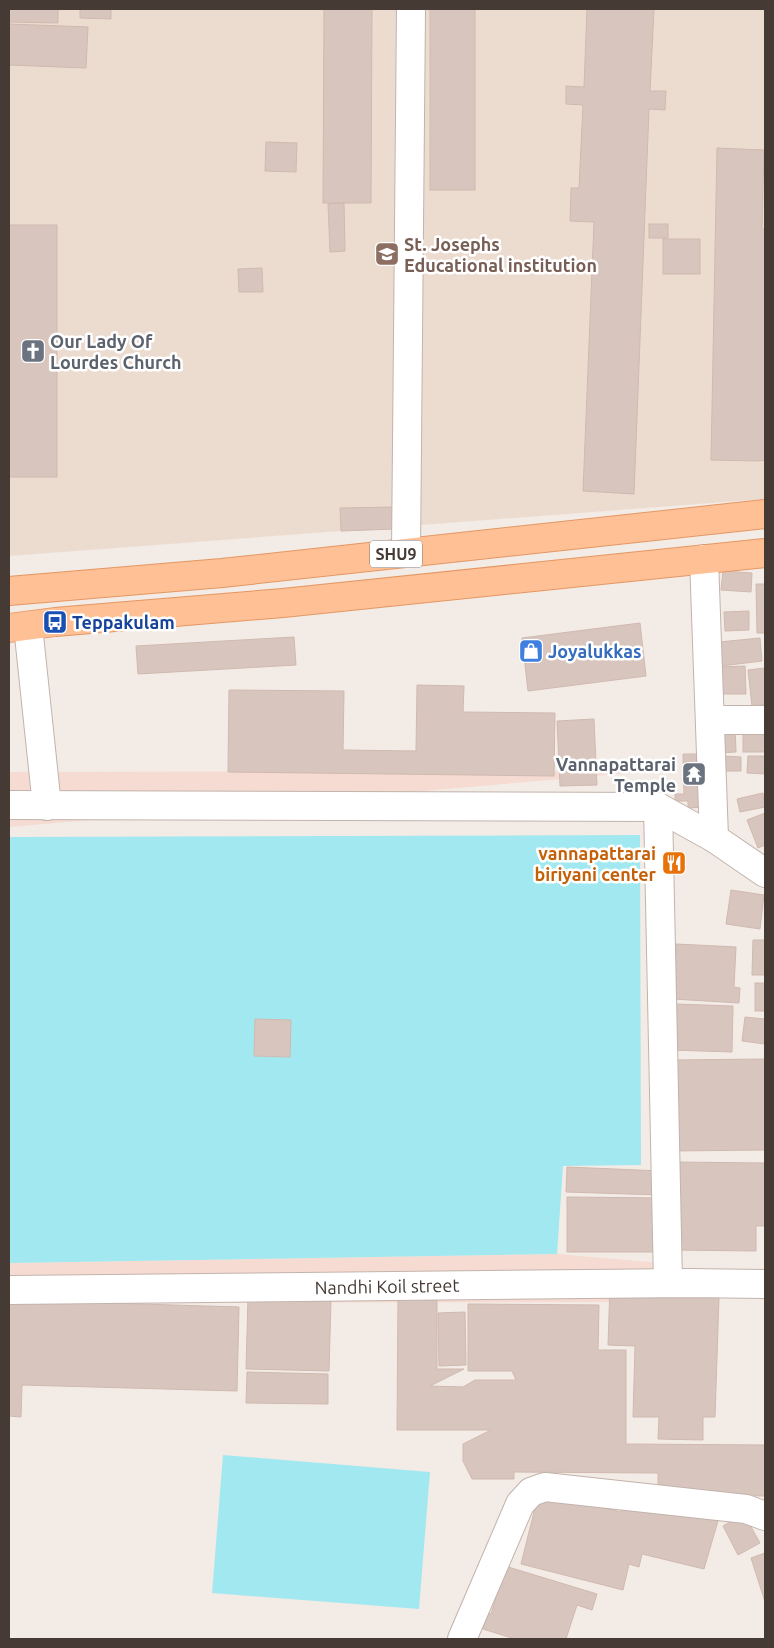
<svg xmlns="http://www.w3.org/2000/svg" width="774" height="1648" viewBox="0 0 774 1648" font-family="Ubuntu,sans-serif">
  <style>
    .commercial { fill: #f5dbd1 }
    .education { fill: #ecdcd0 }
    .water { fill: #a2e8f0 }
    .building { fill: #d8c6be; stroke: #d0b9af }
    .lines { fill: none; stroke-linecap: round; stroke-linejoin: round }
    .minor-casing { stroke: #c2b3ac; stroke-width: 30 }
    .major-casing { stroke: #e49763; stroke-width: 30 }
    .minor { stroke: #fff; stroke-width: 28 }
    .major { stroke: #fec094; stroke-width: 28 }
    .labels { text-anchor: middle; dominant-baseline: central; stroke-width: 5; stroke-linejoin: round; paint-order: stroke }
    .shield { fill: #fff; stroke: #7e7572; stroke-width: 1 }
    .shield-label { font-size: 16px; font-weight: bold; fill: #463a35 }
    .education-label { font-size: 18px; font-weight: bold; fill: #785e54; stroke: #fff; text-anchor: start }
    .worship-label { font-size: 18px; font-weight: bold; fill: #5b616d; stroke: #fff; text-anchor: start }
    .transit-label { font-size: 18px; font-weight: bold; fill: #164399; stroke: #fff; text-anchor: start }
    .shop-label { font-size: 18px; font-weight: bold; fill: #366cbe; stroke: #fff; text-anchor: start }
    .food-label { font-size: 18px; font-weight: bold; fill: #c56008; stroke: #fff; text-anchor: end }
    .street-label { font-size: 18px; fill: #463a35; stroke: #fff }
  </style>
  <rect width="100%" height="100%" fill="#f3ebe6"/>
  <g class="commercial">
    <polygon points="653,771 9,827 9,772"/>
    <polygon points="557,1254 661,1263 661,1302 9,1303 9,1263"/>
  </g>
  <polygon class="education" points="9,9 765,9 765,499 9,556"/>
  <g class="water">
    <polygon points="640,835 641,1165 563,1166 557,1254 9,1263 9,837"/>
    <polygon points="223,1455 430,1472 419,1609 212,1593"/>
  </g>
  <g class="building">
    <polygon points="9,9 58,9 58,23 9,22"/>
    <polygon points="80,9 111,9 111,19 80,18"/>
    <polygon points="324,9 372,9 371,203 323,203"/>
    <rect x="430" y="9" width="45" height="181"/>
    <polygon points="587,9 654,9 650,91 666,91 665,110 649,109 634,494 583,491 594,222 570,221 571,188 579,188 583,105 566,104 566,86 584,87"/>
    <polygon points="9,24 88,27 86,68 9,65"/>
    <polygon points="266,142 297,143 296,172 265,171"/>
    <polygon points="717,148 764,150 762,229 765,229 765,460 758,461 711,460"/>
    <polygon points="344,203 345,251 330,252 328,204"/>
    <rect x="649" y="224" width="19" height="14"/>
    <rect x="9" y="225" width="48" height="252"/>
    <rect x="663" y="239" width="37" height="35"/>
    <polygon points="262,268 263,292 239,292 238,269"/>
    <polygon points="394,507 395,529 341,531 340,508"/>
    <polygon points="723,571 752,573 751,592 721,590"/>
    <polygon points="756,584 765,584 765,633 757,633"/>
    <polygon points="749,611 749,630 725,631 724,612"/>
    <polygon points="640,623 646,676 528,691 522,638"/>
    <polygon points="294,637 296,665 138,674 136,646"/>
    <polygon points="760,638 762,661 721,666 719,642"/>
    <polygon points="745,666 746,694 720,694 720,667"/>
    <polygon points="765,668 765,704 752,706 748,670"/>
    <polygon points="417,685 464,686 463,712 555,713 554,776 228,772 229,690 344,691 343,750 416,751"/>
    <polygon points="594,719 597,785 560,786 557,721"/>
    <rect x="743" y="725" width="22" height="27"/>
    <polygon points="735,727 736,752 717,753 716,728"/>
    <polygon points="683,754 703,754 705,807 688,808 688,801 675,801 675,794 684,794"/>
    <polygon points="723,756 741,757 741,771 722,771"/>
    <polygon points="748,756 765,756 765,774 747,773"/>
    <polygon points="763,793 765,807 740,812 737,799"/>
    <polygon points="765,813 765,845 758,848 747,820"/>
    <polygon points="665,852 683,854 682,872 673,874 665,873"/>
    <polygon points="731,890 764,895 760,929 726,924"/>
    <polygon points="753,940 765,940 765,975 752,975"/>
    <polygon points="676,944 736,947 734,987 740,988 739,1003 673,999"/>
    <rect x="755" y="983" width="10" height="28"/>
    <polygon points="676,1004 733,1006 732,1052 671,1050"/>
    <polygon points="745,1017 765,1019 765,1044 742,1041"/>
    <polygon points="255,1019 291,1020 290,1057 254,1056"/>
    <polygon points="765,1059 765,1150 672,1151 672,1060"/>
    <polygon points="674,1162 765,1163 765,1226 756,1226 756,1251 673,1250"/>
    <polygon points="567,1167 662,1171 661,1195 566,1192"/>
    <polygon points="567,1197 662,1198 662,1252 567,1252"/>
    <polygon points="610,1285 669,1296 719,1297 715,1417 703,1417 703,1440 658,1439 659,1417 633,1417 635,1346 608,1345"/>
    <polygon points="398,1297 437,1297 437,1369 464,1369 430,1386 463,1387 475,1380 516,1380 512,1371 468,1371 468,1304 599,1305 598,1350 626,1350 626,1444 765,1445 765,1496 658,1495 658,1473 514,1472 514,1479 472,1479 463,1461 463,1444 491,1430 397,1430"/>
    <polygon points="248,1298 331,1300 329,1371 246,1369"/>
    <polygon points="9,1300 239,1307 237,1391 22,1385 21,1417 9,1416"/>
    <polygon points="465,1312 466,1365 439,1366 438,1313"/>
    <polygon points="247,1372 328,1374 328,1404 246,1403"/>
    <polygon points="539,1492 621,1512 624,1497 718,1521 704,1569 642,1554 639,1567 629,1564 623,1590 521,1564"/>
    <polygon points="744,1514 760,1543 738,1555 723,1526"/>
    <polygon points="765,1553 765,1602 751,1558"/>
    <polygon points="505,1566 597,1594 592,1610 577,1605 566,1639 515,1639 483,1629 487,1613 491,1614"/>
  </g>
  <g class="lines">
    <defs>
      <g id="minor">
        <polyline points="406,553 411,9"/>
        <polyline points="704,559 714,838"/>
        <polyline points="28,626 47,806"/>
        <polyline points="710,720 765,720"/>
        <polyline points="9,805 658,807 714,838 765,873"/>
        <polyline points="658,807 668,1283"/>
        <polyline points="9,1290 689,1283 765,1284"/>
        <polyline points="462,1639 520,1504 531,1492 545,1487 746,1509 765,1516"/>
      </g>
      <g id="major">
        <polyline points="9,591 222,573 765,514"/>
        <polyline points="9,628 55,622 283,603 765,553"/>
      </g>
    </defs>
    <use href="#minor" class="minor-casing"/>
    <use href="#major" class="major-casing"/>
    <use href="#minor" class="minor"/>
    <use href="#major" class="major"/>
  </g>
  <defs>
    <symbol id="university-square" viewBox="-11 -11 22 22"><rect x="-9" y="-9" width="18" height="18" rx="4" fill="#8d6e63" stroke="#fff"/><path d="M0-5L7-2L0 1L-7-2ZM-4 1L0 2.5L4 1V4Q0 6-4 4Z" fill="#fff"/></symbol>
    <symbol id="church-square" viewBox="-11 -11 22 22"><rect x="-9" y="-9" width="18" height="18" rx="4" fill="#6b7280" stroke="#fff"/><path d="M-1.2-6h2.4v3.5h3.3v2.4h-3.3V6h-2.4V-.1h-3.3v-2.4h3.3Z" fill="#fff"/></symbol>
    <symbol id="bus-square" viewBox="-11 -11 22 22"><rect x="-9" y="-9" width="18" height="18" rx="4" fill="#1a4fb4" stroke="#fff"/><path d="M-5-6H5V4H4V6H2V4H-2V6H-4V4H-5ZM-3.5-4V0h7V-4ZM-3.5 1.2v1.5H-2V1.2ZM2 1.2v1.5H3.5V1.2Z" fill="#fff"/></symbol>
    <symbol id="shop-square" viewBox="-11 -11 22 22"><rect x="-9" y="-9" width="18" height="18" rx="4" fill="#3f7fe0" stroke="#fff"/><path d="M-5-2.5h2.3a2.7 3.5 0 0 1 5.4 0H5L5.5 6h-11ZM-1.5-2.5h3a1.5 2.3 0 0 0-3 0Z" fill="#fff"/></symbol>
    <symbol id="temple-square" viewBox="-11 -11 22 22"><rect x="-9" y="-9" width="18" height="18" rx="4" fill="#6b7280" stroke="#fff"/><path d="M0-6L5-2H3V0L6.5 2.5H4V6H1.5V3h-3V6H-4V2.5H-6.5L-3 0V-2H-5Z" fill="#fff"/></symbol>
    <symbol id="restaurant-square" viewBox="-11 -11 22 22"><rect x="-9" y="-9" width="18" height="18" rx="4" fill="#e8710a" stroke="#fff"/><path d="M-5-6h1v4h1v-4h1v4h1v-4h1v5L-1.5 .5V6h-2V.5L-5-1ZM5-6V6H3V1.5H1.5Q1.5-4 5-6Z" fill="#fff"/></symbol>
  </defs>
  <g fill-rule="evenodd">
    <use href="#university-square" x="373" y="240" width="28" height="28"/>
    <use href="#church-square" x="19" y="337" width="28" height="28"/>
    <use href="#bus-square" x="41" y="608" width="28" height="28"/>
    <use href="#shop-square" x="517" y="637" width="28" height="28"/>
    <use href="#temple-square" x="680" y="760" width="28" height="28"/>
    <use href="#restaurant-square" x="660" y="849" width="28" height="28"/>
  </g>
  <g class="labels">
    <rect class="shield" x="370" y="540.5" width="52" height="27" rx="4"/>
    <g class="shield-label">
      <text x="396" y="554">SHU9</text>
    </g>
    <g class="education-label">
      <text x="404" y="244">St. Josephs<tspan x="404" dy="21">Educational institution</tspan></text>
    </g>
    <g class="worship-label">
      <text x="50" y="341">Our Lady Of<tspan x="50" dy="21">Lourdes Church</tspan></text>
      <text x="676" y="764" text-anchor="end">Vannapattarai<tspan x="676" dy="21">Temple</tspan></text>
    </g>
    <g class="transit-label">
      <text x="72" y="622">Teppakulam</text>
    </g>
    <g class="shop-label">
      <text x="548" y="651">Joyalukkas</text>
    </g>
    <g class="food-label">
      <text x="656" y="853">vannapattarai<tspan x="656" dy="21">biriyani center</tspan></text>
    </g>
    <g class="street-label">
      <text transform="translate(387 1286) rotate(-1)">Nandhi Koil street</text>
    </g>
  </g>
  <rect width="774" height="1648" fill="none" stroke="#463a35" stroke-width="20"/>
</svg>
